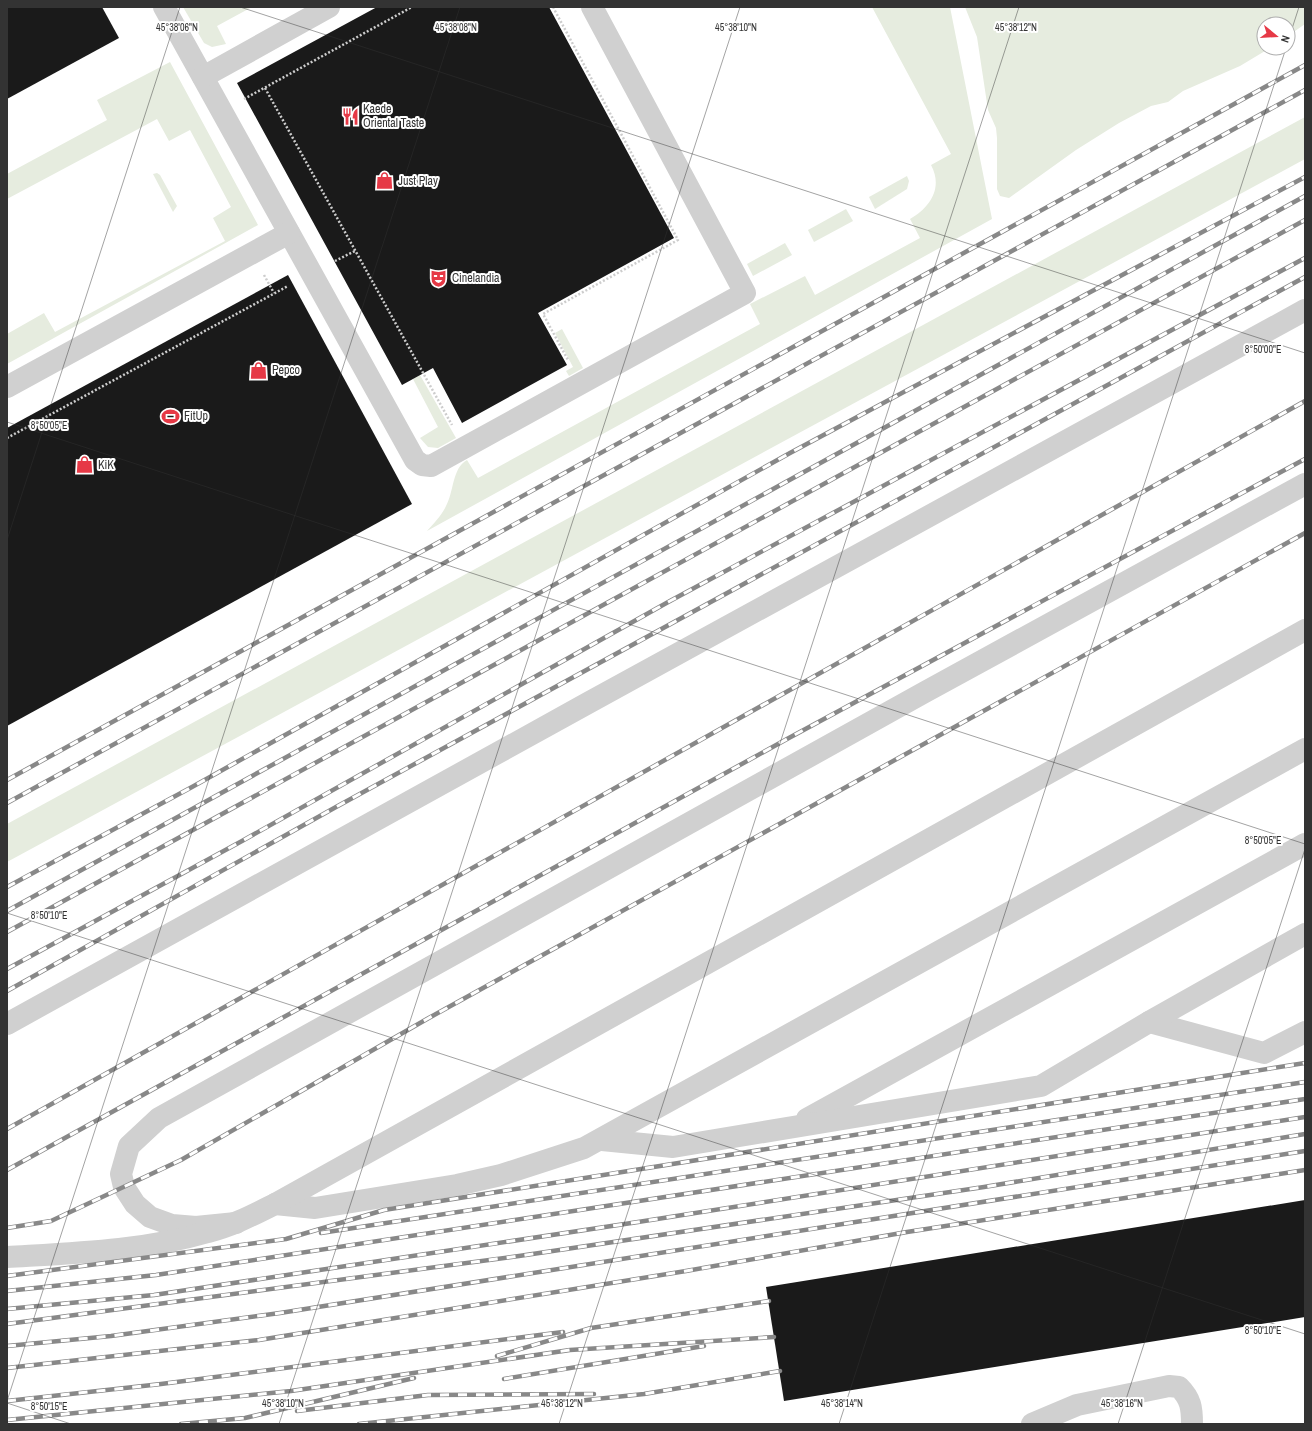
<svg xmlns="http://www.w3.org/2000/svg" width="1312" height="1431" viewBox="0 0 1312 1431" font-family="'Archivo Narrow',sans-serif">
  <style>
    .green { fill: #e6ecdf }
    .building { fill: #1a1a1a }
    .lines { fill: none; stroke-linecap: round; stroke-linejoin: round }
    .path { stroke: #cdcdcd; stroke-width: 2.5; stroke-dasharray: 2 2; stroke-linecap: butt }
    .minor { stroke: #d0d0d0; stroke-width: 22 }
    .rail-casing { stroke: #888; stroke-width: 4.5 }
    .rail { stroke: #fff; stroke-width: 3; stroke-dasharray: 9; stroke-linecap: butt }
    .ticks { fill: none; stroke: #333; stroke-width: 1; stroke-opacity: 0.45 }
    .labels { text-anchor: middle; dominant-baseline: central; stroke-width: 4; stroke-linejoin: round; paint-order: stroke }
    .poi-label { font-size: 12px; fill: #333; stroke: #fff; text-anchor: start }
    .ticks-label { font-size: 10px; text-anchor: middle; fill: #333; stroke: #fff; stroke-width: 4; stroke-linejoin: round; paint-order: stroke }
  </style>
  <rect width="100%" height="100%" fill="#fff"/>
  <g class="green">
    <polygon points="183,7 252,7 217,26 226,44 212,47 204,43"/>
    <path d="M 872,7 L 950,7 L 992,219 L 427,531 C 434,523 442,515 446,506 C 454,492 452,468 467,460 L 478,478 L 760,324 L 750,304 L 805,276 L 815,295 L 920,238 L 910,219 C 931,207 943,187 931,165 L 951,154 Z"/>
    <polygon points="965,7 1305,7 1305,24 1288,36 1288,24 1264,24 1264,48 1270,48 1240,66 1183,91 1168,102 1151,106 1119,123 1076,150 1009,198 1000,196 997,189 997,138 996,128 988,110 977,37"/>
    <polygon points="170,62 258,225 7,364 7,334 44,313 55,332 225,241 213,218 231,207 190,130 169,141 157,119 7,199 7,174 107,120 97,100"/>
    <polygon points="1305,117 1305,159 7,862 7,824"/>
    <polygon points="157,173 160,175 177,206 173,212 153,174"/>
    <polygon points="907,176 909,181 907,189 875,209 869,197"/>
    <polygon points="846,209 853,221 814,242 808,230"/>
    <polygon points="785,243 792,255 753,276 747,264"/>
    <polygon points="562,329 583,368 569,376 566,371 573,367 555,333"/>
    <polygon points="420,375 456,438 438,448 428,447 420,438 438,427 413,379"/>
  </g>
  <g class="building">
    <polygon points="7,7 102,7 119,38 7,99"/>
    <polygon points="377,7 549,7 674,238 538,313 567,365 462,423 433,368 402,385 237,83"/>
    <polygon points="288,275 412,504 7,726 7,428"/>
    <polygon points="1305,1200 1305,1317 784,1401 766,1287"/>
  </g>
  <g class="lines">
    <g class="path">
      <polyline points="553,7 678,240 543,314 568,360"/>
      <polyline points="265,88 452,425"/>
      <polyline points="244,99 412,7"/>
      <polyline points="335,261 355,251"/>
      <polyline points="264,275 274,293"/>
      <polyline points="7,438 288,286"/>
    </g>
    <g class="minor">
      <polyline points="164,7 415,460 422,465 431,466 745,293 592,7"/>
      <polyline points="203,77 329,7"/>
      <polyline points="7,387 289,233"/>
      <polyline points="1149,1022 1264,1053 1305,1032"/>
      <polyline points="7,1024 588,703 1305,310"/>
      <polyline points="807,1119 1305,844"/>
      <polyline points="602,1140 673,1147 1041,1086 1149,1022 1305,934"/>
      <polyline points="275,1204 315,1208 457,1185 501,1175 584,1148 1305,749"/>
      <polyline points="236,1223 196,1227 172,1225 150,1217 135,1204 124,1187 121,1174 129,1146 159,1118 925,692 1305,484"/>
      <path d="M 7,1257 C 74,1253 143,1251 208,1232 C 232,1226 253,1215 275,1204 L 1305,630"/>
      <path d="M 1032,1424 L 1077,1405 L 1169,1386 L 1179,1387 C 1191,1399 1192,1408 1192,1424"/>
    </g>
    <defs>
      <g id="rail">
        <polyline points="7,780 1305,65"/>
        <polyline points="7,803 1305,90"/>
        <polyline points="7,887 192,787 790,453 1305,177"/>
        <polyline points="7,911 1305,196"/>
        <polyline points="7,932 1305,220"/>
        <polyline points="7,969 242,841 670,601 1305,258"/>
        <polyline points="7,991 336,807 1305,277"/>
        <polyline points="7,1129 1305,401"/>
        <polyline points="7,1170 787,739 1305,459"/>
        <polyline points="7,1228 51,1221 181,1160 427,1019 1305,533"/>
        <polyline points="321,1233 1305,1082"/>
        <polyline points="7,1276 286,1239 384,1210 1305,1063"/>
        <polyline points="7,1291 156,1275 1305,1099"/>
        <polyline points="7,1309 154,1295 638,1222 1305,1117"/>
        <polyline points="7,1324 519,1256 984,1187 1305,1134"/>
        <polyline points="7,1346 111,1336 280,1313 1305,1151"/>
        <polyline points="497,1356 591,1328 769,1301"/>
        <polyline points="7,1368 259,1340 686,1271 907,1232 1305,1170"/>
        <polyline points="504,1379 704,1346"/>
        <polyline points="7,1401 161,1384 563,1332"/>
        <polyline points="297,1411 428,1395 594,1394"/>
        <polyline points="7,1420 291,1391 570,1350 774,1337"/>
        <polyline points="181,1424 245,1418 414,1378"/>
        <polyline points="359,1424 644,1394 780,1371"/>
      </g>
    </defs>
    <use href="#rail" class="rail-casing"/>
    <use href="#rail" class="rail"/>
  </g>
  <path class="ticks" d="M 240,7 L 1305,353M 1288,41 L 1299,7M 7,422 L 1305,844M 7,540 L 180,7M 7,913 L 1305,1334M 7,1401 L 460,7M 7,1403 L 71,1424M 279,1424 L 740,7M 559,1424 L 1019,7M 839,1424 L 1286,48M 1118,1424 L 1305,849"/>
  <defs>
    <symbol id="restaurant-bare" viewBox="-9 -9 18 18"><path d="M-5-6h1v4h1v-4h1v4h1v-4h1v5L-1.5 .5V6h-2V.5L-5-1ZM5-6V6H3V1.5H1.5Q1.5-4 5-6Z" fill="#e63946" stroke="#fff" stroke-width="2.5" paint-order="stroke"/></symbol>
    <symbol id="shop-bare" viewBox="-9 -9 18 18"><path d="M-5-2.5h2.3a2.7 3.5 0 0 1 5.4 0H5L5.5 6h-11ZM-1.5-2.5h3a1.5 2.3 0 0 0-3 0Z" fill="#e63946" stroke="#fff" stroke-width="2.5" paint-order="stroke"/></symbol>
    <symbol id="theatre-bare" viewBox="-9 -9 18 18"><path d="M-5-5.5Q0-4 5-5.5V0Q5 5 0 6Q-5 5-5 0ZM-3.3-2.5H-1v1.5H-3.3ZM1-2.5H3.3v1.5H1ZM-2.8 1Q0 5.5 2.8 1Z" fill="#e63946" stroke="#fff" stroke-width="2.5" paint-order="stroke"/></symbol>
    <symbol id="stadium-bare" viewBox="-9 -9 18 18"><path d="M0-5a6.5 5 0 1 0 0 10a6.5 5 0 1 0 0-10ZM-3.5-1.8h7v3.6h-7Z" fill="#e63946" stroke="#fff" stroke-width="2.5" paint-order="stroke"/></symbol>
  </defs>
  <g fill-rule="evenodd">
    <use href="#restaurant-bare" x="338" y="104" width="25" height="25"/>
    <use href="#shop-bare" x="372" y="168" width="25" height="25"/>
    <use href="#theatre-bare" x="426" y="266" width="25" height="25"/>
    <use href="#shop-bare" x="246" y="358" width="25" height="25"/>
    <use href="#stadium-bare" x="158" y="404" width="25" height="25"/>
    <use href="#shop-bare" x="72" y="452" width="25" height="25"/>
  </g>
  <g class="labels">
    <g class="poi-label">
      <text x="363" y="109">Kaede<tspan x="363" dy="14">Oriental Taste</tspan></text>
      <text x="398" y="181">Just Play</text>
      <text x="452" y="278">Cinelandia</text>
      <text x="272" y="370">Pepco</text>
      <text x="184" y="416">FitUp</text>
      <text x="98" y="465">KiK</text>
    </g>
  </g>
  <g class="ticks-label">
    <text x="177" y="31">45°38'06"N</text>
    <text x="456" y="31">45°38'08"N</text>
    <text x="736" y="31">45°38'10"N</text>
    <text x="1016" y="31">45°38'12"N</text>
    <text x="1263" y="353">8°50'00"E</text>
    <text x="49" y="429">8°50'05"E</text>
    <text x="1263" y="844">8°50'05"E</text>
    <text x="49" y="919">8°50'10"E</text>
    <text x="1263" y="1334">8°50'10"E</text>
    <text x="283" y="1407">45°38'10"N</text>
    <text x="562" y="1407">45°38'12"N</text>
    <text x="842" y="1407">45°38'14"N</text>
    <text x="1122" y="1407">45°38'16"N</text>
    <text x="49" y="1410">8°50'15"E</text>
  </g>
  <rect width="1312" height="1431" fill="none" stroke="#333333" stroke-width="16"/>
  <g transform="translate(1276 36) rotate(108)"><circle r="19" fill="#ffffff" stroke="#adadad"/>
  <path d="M0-3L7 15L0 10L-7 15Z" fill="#e63946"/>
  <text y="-6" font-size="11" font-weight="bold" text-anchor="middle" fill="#333333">N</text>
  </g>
</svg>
